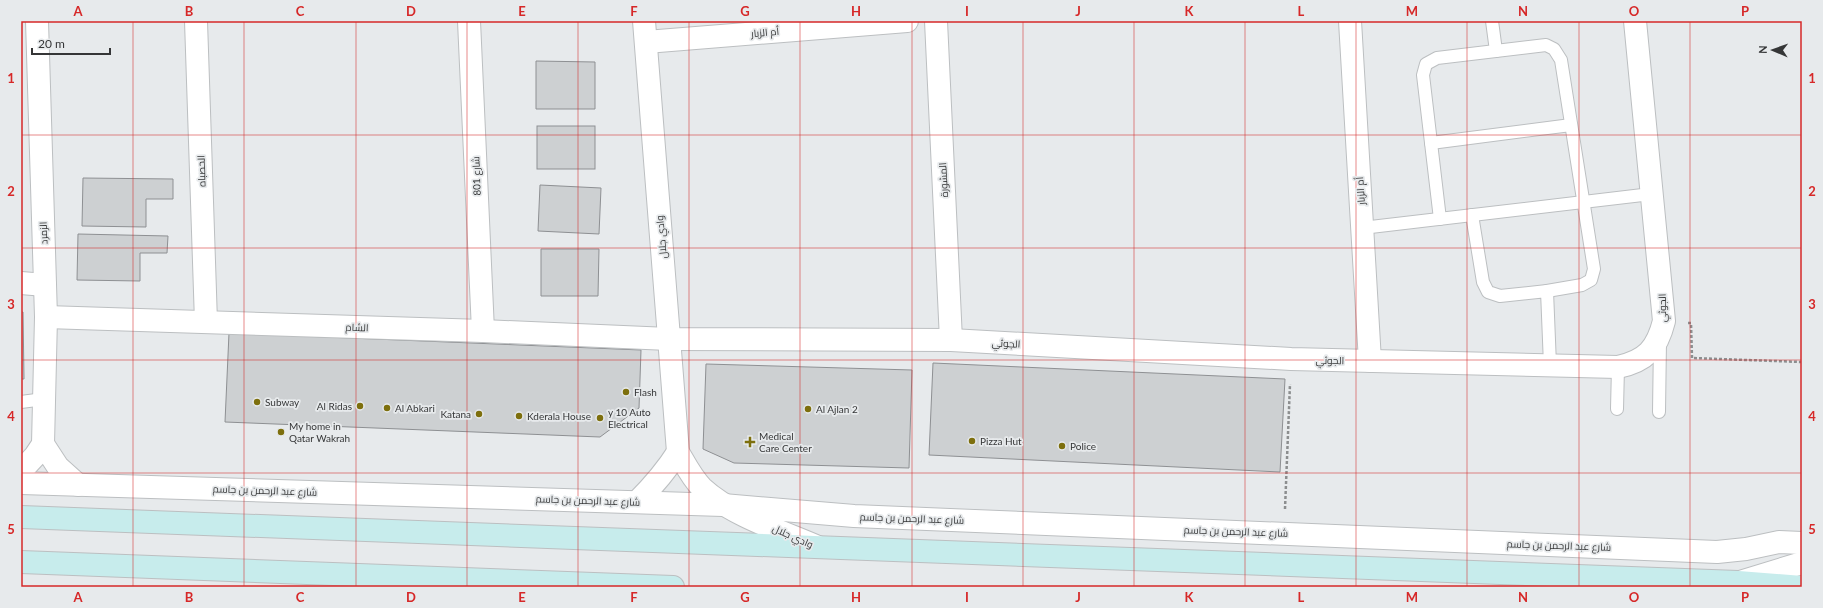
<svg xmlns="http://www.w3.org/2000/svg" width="1823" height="608" viewBox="0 0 1823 608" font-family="Lato,Cairo,sans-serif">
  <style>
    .building { fill: #cdd0d2; stroke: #8e9093 }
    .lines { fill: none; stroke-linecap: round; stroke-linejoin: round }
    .service-casing { stroke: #bcbfc1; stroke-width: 14 }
    .minor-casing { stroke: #bcbfc1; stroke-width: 24 }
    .tertiary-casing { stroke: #bcbfc1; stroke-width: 24 }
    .secondary-casing { stroke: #bcbfc1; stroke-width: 24 }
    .path { stroke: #8c8e8f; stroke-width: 2.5; stroke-dasharray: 3 2; stroke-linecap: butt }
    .service { stroke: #fff; stroke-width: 12 }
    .minor { stroke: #fff; stroke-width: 22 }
    .tertiary { stroke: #fff; stroke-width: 22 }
    .secondary { stroke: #c7ecec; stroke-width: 22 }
    .grid { fill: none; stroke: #d62828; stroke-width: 1; stroke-opacity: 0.55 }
    .poi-dot { fill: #7d6f0d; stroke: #e7eaec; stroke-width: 1.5 }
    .labels { text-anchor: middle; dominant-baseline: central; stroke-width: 3.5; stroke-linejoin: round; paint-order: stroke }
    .street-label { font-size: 10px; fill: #353637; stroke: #e7eaec }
    .poi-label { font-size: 10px; fill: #353637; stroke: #e7eaec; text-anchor: start }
    .neatline { fill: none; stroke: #d62828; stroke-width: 1.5 }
    .grid-label { font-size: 13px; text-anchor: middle; font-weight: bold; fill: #d62828 }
  </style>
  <rect width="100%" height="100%" fill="#e7eaec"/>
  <g class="building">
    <polygon points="536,61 595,62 595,109 536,109"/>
    <rect x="537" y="126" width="58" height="43"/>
    <polygon points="83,178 173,179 173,199 146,199 146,227 82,226"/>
    <polygon points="540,185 601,188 599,234 538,231"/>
    <polygon points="78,234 168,236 167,253 140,253 140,281 77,280"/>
    <polygon points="541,249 599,249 598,296 541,296"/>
    <polygon points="21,312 23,312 24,379 21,379"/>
    <polygon points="229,333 641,350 639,408 600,437 225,422"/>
    <polygon points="933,363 1285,379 1280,472 929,455"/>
    <polygon points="706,364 912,370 909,468 734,463 703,449"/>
  </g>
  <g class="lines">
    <defs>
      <g id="service">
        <polyline points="1492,21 1496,51"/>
        <polyline points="1431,143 1571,125"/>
        <polyline points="1472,215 1483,282 1488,292 1500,296 1547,291 1550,365"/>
        <polyline points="1440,219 1423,75 1426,64 1437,58 1546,45 1554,49 1561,60 1594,269 1591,280 1582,285 1547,291"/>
        <polyline points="1362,228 1651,194"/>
        <polyline points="21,402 44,399"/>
        <polyline points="1617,409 1618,367"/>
        <polyline points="1659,412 1660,341"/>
      </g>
      <g id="minor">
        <polyline points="196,21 206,322"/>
        <polyline points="469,21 483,331"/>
        <path d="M 644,21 L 678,452 C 685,464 692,478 702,488 C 731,515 781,531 818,547"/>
        <polyline points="936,21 951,340"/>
        <polyline points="1350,21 1370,361"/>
        <polyline points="646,42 907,21"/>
        <polyline points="21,283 45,285"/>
        <path d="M 46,317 L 483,331 L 669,339 L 951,340 L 1291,359 L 1618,367 C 1646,361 1657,349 1664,321 L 1635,21"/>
        <polyline points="43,444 58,467 78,485"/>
        <polyline points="21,471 35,456 43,444 46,317 37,21"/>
        <polyline points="21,483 723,505 854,516 1717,552 1746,549 1779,542 1802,543"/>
        <path d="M 637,502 C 653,486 666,471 678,452"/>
      </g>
      <polyline id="tertiary" points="1740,582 1802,563"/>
      <g id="secondary">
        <polyline points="21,517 1738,582 1802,587"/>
        <polyline points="21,562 673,587"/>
      </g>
    </defs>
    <use href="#service" class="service-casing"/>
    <use href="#minor" class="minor-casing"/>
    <use href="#tertiary" class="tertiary-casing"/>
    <use href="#secondary" class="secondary-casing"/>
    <g class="path">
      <polyline points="1688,323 1691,323 1692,358 1802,362"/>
      <polyline points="1285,509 1290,384"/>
    </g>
    <use href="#service" class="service"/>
    <use href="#minor" class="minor"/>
    <use href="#tertiary" class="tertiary"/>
    <use href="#secondary" class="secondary"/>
  </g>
  <path class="grid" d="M 133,21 L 133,587M 244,21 L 244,587M 356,21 L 356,587M 467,21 L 467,587M 578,21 L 578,587M 689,21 L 689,587M 800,21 L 800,587M 912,21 L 912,587M 1023,21 L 1023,587M 1134,21 L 1134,587M 1245,21 L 1245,587M 1356,21 L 1356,587M 1467,21 L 1467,587M 1579,21 L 1579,587M 1690,21 L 1690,587M 21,135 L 1802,135M 21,248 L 1802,248M 21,360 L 1802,360M 21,473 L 1802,473"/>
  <g class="poi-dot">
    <circle cx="626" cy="392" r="4"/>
    <circle cx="257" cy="402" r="4"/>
    <circle cx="360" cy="406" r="4"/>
    <circle cx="387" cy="408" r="4"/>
    <circle cx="808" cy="409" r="4"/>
    <circle cx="479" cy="414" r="4"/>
    <circle cx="519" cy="416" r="4"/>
    <circle cx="600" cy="418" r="4"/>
    <circle cx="281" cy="432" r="4"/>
    <circle cx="972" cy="441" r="4"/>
    <path d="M748 436h4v4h4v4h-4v4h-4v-4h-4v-4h4z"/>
    <circle cx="1062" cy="446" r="4"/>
  </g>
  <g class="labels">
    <g class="street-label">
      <text transform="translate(765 32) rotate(-5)">أم الزبار</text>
      <text transform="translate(201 171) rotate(-92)">الحصباه</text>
      <text transform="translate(476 176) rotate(-92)">شارع 801</text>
      <text transform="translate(943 180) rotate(-93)">المشورة</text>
      <text transform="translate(1360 191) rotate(-94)">أم الزبار</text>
      <text transform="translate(43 233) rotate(-92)">الزمرد</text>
      <text transform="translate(661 237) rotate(-95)">وادي جلال</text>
      <text transform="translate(1662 308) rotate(-91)">الجوثي</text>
      <text transform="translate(357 327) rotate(2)">الشام</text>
      <text transform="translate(1006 343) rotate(3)">الجوثي</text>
      <text transform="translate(1330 360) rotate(1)">الجوثي</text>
      <text transform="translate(265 490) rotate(2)">شارع عبد الرحمن بن جاسم</text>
      <text transform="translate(588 500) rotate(2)">شارع عبد الرحمن بن جاسم</text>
      <text transform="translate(912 518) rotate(2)">شارع عبد الرحمن بن جاسم</text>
      <text transform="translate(1236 531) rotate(2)">شارع عبد الرحمن بن جاسم</text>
      <text transform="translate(793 536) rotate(24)">وادي جلال</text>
      <text transform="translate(1559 545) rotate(2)">شارع عبد الرحمن بن جاسم</text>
    </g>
    <g class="poi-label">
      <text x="634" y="392">Flash</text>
      <text x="265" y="402">Subway</text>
      <text x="352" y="406" text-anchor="end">Al Ridas</text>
      <text x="395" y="408">Al Abkari</text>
      <text x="816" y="409">Al Ajlan 2</text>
      <text x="608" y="412">y 10 Auto<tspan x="608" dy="12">Electrical</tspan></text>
      <text x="471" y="414" text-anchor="end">Katana</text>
      <text x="527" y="416">Kderala House</text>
      <text x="289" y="426">My home in<tspan x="289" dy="12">Qatar Wakrah</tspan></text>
      <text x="759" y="436">Medical<tspan x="759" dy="12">Care Center</tspan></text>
      <text x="980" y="441">Pizza Hut</text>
      <text x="1070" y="446">Police</text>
    </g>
  </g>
  <rect width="1823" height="608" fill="none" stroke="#e7eaec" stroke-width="44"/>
  <g transform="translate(1773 50) rotate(272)" stroke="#e7eaec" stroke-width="3" paint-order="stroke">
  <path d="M0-3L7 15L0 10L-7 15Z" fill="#353637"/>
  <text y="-6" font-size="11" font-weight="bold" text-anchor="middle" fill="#353637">N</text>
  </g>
  <path d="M32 48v6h78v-6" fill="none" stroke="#353637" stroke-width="2"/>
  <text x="38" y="48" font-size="12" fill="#353637" stroke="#e7eaec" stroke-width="3" paint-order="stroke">20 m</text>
  <rect x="22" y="22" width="1779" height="564" class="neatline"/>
  <g class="grid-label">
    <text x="78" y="16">A</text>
    <text x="189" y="16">B</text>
    <text x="300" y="16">C</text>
    <text x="411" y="16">D</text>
    <text x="522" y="16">E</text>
    <text x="634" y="16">F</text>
    <text x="745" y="16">G</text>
    <text x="856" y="16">H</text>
    <text x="967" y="16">I</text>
    <text x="1078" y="16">J</text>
    <text x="1189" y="16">K</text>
    <text x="1301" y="16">L</text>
    <text x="1412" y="16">M</text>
    <text x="1523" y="16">N</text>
    <text x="1634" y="16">O</text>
    <text x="1745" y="16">P</text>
    <text x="11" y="83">1</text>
    <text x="1812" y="83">1</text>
    <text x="11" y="196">2</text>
    <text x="1812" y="196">2</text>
    <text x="11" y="309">3</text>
    <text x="1812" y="309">3</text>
    <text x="11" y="421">4</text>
    <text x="1812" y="421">4</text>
    <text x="11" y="534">5</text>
    <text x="1812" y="534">5</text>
    <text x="78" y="602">A</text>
    <text x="189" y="602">B</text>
    <text x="300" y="602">C</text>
    <text x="411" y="602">D</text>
    <text x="522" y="602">E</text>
    <text x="634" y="602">F</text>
    <text x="745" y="602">G</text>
    <text x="856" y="602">H</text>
    <text x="967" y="602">I</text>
    <text x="1078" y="602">J</text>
    <text x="1189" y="602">K</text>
    <text x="1301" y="602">L</text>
    <text x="1412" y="602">M</text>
    <text x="1523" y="602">N</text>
    <text x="1634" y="602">O</text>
    <text x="1745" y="602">P</text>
  </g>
</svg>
